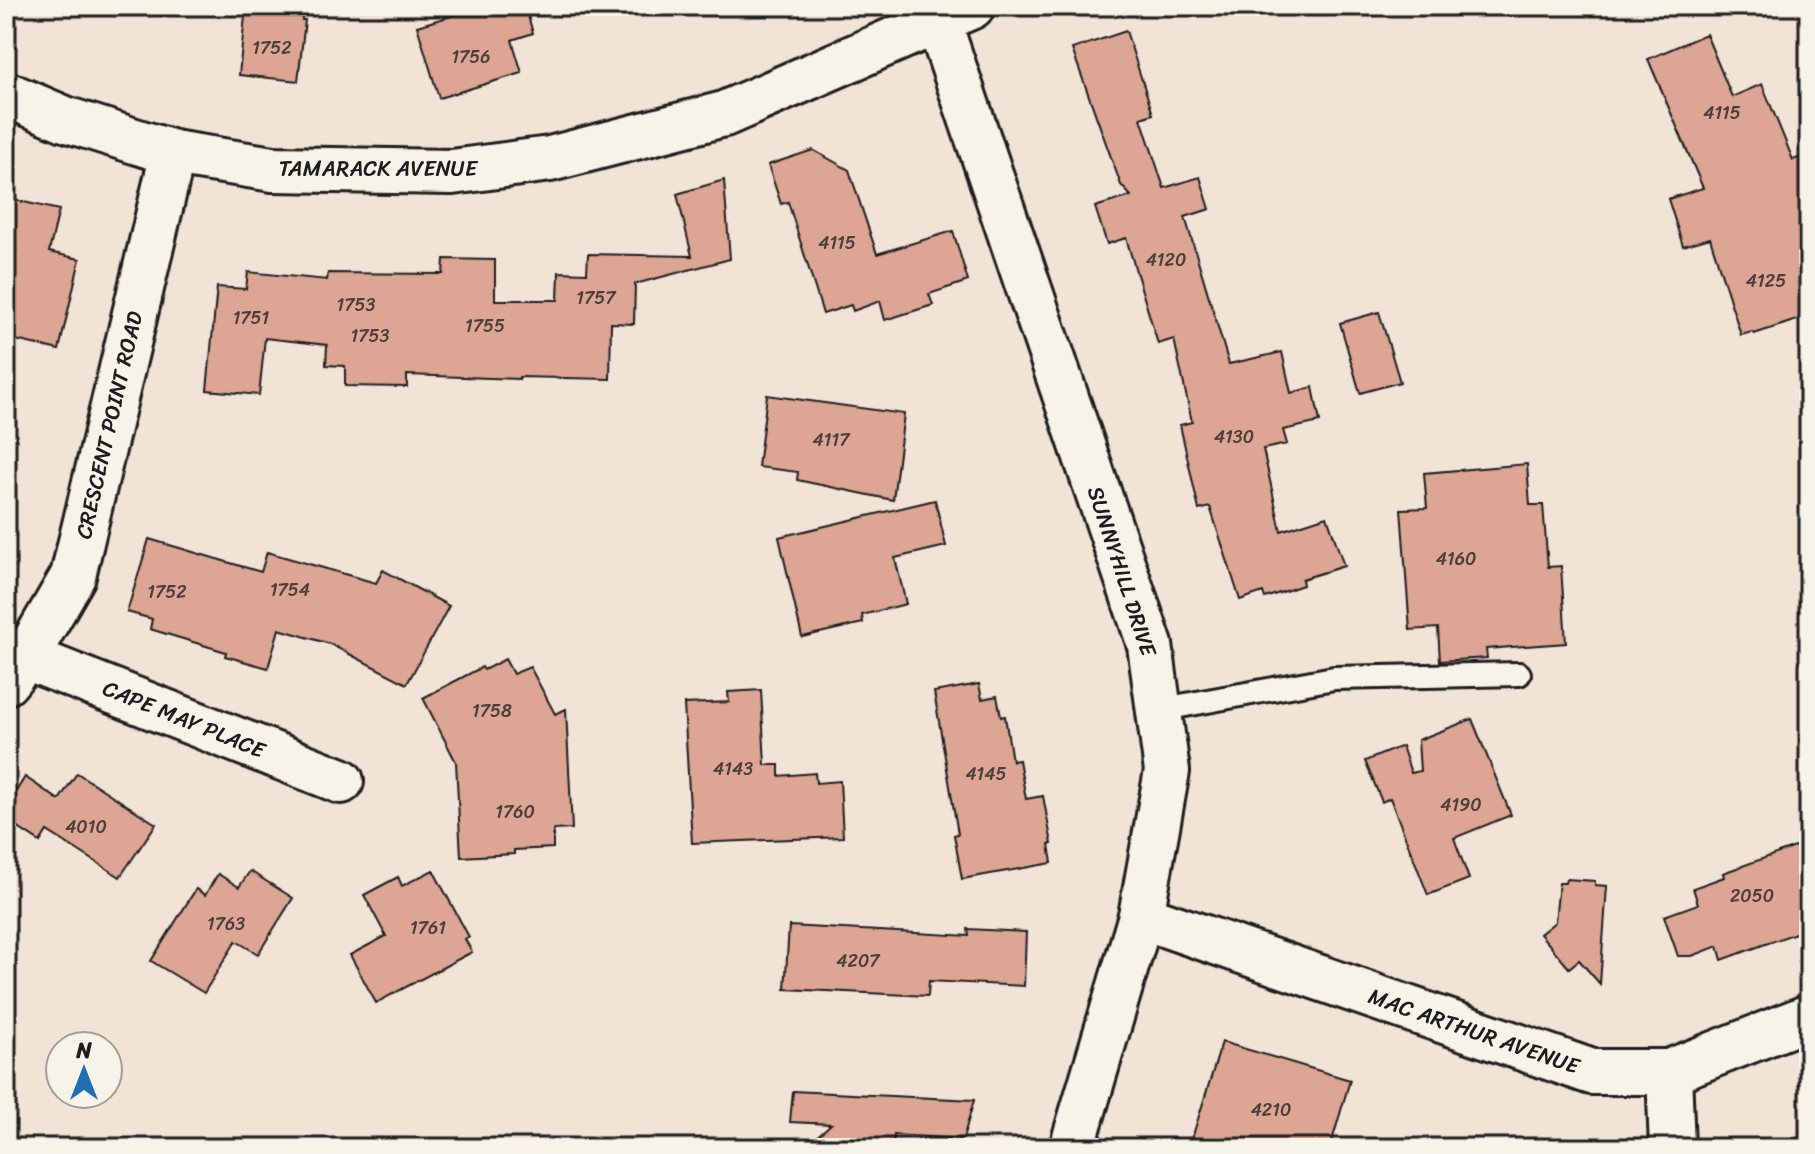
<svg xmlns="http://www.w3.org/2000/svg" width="1815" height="1154" viewBox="0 0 1815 1154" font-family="Sriracha,sans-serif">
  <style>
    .building { fill: #dca594; stroke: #1c1c1c; stroke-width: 2 }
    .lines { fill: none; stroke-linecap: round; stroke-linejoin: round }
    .lane-casing { stroke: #1c1c1c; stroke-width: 28 }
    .street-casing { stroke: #1c1c1c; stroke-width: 50 }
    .secondary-casing { stroke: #1c1c1c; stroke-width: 50 }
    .lane { stroke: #f7f3e8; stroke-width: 22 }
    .street { stroke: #f7f3e8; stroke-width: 44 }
    .secondary { stroke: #f7f3e8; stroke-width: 44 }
    .labels { text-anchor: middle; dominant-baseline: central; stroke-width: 8; stroke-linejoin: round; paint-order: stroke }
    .number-label { font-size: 18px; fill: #4c3e3a }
    .street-label { font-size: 22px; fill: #1c1c1c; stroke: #f7f3e8 }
  </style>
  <rect width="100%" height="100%" fill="#f2e3d7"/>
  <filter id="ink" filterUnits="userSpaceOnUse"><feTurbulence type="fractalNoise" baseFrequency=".0125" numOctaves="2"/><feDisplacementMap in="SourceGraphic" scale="16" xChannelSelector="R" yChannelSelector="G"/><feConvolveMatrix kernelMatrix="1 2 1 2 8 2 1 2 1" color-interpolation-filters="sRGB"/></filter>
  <g filter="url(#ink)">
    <g class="building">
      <polygon points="246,6 303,6 302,20 305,20 298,81 239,75"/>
      <polygon points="486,6 525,6 533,33 512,40 522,73 439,98 417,26"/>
      <polygon points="1126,31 1153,114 1141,118 1164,188 1200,177 1210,209 1185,217 1229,364 1282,352 1291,393 1313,387 1320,422 1283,430 1287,444 1263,449 1281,531 1327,516 1344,566 1302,579 1303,585 1265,598 1263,592 1240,600 1210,507 1199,510 1180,425 1192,422 1174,339 1158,344 1126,238 1107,244 1095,207 1131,196 1121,185 1072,49"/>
      <polygon points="1706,34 1732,97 1762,84 1793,160 1801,157 1809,182 1809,316 1754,334 1752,332 1741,335 1710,238 1683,246 1668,199 1703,188 1648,59"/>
      <polygon points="813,150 849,170 877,254 953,231 968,281 929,294 933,305 885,320 880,301 853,311 851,305 823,314 788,202 781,204 768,165"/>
      <polygon points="724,180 730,259 635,284 634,324 611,323 610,379 519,377 519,379 407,375 407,387 345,386 345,366 326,365 327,345 265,338 259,395 207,390 217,287 246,289 248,272 327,280 328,273 443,274 444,259 495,260 495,300 558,300 559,272 587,273 588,254 692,256 677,194"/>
      <polygon points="15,200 59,210 49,252 80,259 59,350 7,338 6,293 16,249 6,247 6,240"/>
      <polygon points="1379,312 1400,382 1360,393 1340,323"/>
      <polygon points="767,395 904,414 893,500 797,480 798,472 758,467"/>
      <polygon points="1527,464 1530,505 1543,505 1548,567 1561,566 1566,643 1486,649 1487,658 1440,661 1438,628 1410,630 1401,509 1427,508 1424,473"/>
      <polygon points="935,500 946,546 895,558 906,604 862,615 863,623 802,637 779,537"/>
      <polygon points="149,539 261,572 267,552 376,583 383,570 449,606 407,684 330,644 279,629 268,668 225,656 226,652 150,629 152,619 127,612"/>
      <polygon points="505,659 513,674 530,667 555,714 566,709 572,829 553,830 553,848 514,850 514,854 461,857 456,762 423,698 482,667 484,670"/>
      <polygon points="979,684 982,699 997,696 1001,717 1005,716 1012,761 1019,760 1026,799 1043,796 1052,844 1049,844 1052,863 962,879 954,835 958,834 934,692"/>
      <polygon points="761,690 765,765 779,765 779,776 815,773 816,783 840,781 843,837 692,843 684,704 729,702 728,692"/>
      <polygon points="1472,719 1511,815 1454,838 1469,879 1428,895 1390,798 1382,802 1365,761 1402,746 1411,773 1420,771 1418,740"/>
      <polygon points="77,773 156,824 120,877 47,831 40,842 6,820 6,807 25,777 59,800"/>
      <polygon points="1809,842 1809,928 1722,960 1718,946 1692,956 1678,956 1664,916 1698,904 1693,888 1724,877 1723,873"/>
      <polygon points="433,870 469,937 465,939 472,952 376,1003 350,955 386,936 364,895 398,877 402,886"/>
      <polygon points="250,871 293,898 258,954 236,941 204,993 151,961 196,889 205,895 218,874 239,887"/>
      <polygon points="1566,879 1595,881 1595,885 1607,886 1600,984 1579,960 1569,968 1540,934 1555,922 1559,883 1565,883"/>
      <polygon points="789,926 969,936 968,929 1026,932 1024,986 929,981 928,996 785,989"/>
      <polygon points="1222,1042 1350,1080 1330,1148 1189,1148"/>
      <polygon points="793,1091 891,1096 974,1100 963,1139 894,1135 893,1148 804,1148 831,1124 790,1122"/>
    </g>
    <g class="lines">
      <defs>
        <polyline id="lane" points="1158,710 1334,678 1519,674"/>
        <g id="street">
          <polyline points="933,6 1150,645 1167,771 1141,916 1072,1148"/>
          <polyline points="26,657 341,781"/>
          <polyline points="6,682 26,657 73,576 173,153"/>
          <polyline points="1141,916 1592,1072 1669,1072 1809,1017"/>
          <polyline points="1669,1072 1672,1148"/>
        </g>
        <polyline id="secondary" points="6,94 65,119 173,153 273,169 452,172 550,159 724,114 972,6"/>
      </defs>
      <use href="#lane" class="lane-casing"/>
      <use href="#street" class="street-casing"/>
      <use href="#secondary" class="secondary-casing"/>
      <use href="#lane" class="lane"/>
      <use href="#street" class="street"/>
      <use href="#secondary" class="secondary"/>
    </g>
  </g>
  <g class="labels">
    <g class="number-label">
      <text x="272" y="48">1752</text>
      <text x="471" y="57">1756</text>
      <text x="1722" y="113">4115</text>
      <text x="837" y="243">4115</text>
      <text x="1166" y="260">4120</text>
      <text x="1766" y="281">4125</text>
      <text x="596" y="298">1757</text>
      <text x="356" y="305">1753</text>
      <text x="251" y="318">1751</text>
      <text x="485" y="326">1755</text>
      <text x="370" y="336">1753</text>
      <text x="1234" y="437">4130</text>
      <text x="831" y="440">4117</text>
      <text x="1456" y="559">4160</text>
      <text x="290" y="590">1754</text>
      <text x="167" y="592">1752</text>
      <text x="492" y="711">1758</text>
      <text x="733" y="769">4143</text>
      <text x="986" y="774">4145</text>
      <text x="1461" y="805">4190</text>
      <text x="515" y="812">1760</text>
      <text x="86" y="827">4010</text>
      <text x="1752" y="896">2050</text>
      <text x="226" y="924">1763</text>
      <text x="428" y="928">1761</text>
      <text x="858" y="961">4207</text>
      <text x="1271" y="1110">4210</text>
    </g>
    <g class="street-label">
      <text x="378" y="168">TAMARACK AVENUE</text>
      <text transform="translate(109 425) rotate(-77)">CRESCENT POINT ROAD</text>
      <text transform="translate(1122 571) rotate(72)">SUNNYHILL DRIVE</text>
      <text transform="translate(184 719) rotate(22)">CAPE MAY PLACE</text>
      <text transform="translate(1474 1031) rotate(19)">MAC ARTHUR AVENUE</text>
    </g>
  </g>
  <rect width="1815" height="1154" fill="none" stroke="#f7f3e8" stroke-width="32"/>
  <rect x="16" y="16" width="1783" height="1122" fill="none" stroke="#1c1c1c" stroke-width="3" filter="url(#ink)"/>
  <g transform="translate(84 1070)"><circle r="38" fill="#f7f3e8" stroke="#9f9d96" stroke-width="2"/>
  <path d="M0-6L14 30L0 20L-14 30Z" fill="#1f6fb2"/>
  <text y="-12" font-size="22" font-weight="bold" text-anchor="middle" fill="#1c1c1c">N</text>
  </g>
</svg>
